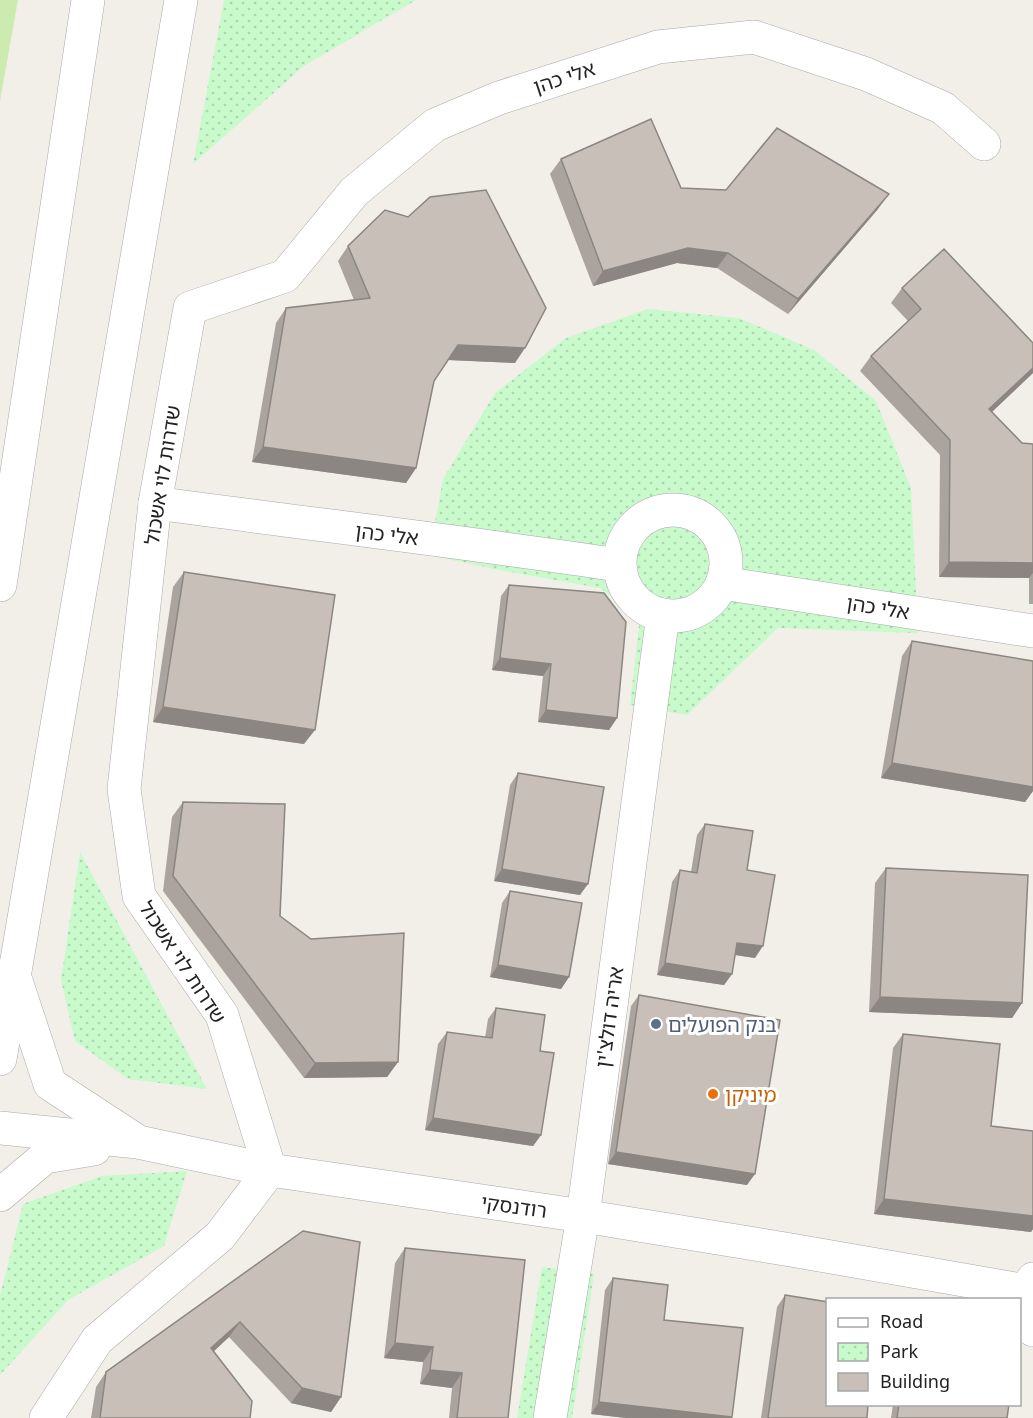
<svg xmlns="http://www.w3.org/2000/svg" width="1033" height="1418" viewBox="0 0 1033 1418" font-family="'Noto Sans','Noto Sans Hebrew',sans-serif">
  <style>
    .grass { fill: #cdebb0 }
    .park { fill: url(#park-dots) }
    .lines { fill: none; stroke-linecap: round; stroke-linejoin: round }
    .minor-casing { stroke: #a9a9a9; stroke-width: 34 }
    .minor { stroke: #fff; stroke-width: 33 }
    .wall { fill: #aba49e }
    .shaded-wall { fill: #8b8681 }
    .building { fill: #c7bfb8; stroke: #8b8681; stroke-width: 1.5 }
    .service-dot { fill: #5c6f8a; stroke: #fff; stroke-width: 2 }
    .food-dot { fill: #e8710a; stroke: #fff; stroke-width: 2 }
    .labels { text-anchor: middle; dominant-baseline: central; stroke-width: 6; stroke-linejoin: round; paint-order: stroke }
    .street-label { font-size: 20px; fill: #222; stroke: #fff }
    .service-label { font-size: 20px; fill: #4e5e75; stroke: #fff; text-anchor: start }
    .food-label { font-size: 20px; fill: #c56008; stroke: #fff; text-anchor: start }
  </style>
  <defs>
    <pattern id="park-dots" width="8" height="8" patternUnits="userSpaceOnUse" patternTransform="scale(1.5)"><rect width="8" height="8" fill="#c8facc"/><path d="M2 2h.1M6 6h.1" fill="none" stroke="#acd6af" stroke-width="1.8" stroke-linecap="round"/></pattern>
  </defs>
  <rect width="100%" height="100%" fill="#f2efe9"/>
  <polygon class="grass" points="0,0 18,0 0,101"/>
  <g class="park">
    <polygon points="224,0 416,0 304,66 193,164"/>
    <polygon points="648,309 739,318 814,350 876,401 911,488 918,633 778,628 687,715 630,705 640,618 600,588 499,570 429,555 443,479 495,393 566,338"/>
    <polygon points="80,852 207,1089 128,1079 75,1041 61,980"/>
    <polygon points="187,1171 164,1246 68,1300 0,1375 0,1296 23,1204 102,1176"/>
    <polygon points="542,1267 594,1274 572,1418 517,1418"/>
  </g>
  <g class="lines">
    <defs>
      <g id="minor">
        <path d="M 155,503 C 310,524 465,542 619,565"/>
        <circle cx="673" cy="563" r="53"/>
        <polyline points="722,583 1033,631"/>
        <polyline points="0,585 88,0"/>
        <polyline points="15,978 50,1084 134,1139"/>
        <polyline points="0,1059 181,0"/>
        <polyline points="0,1128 138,1142 270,1170 583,1216 791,1250 1027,1291"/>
        <polyline points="0,1195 45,1157 94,1149"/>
        <path d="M 1033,1279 C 1024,1297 1022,1313 1033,1330"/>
        <polyline points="46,1418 97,1340 220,1236 270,1170 222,1015 139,896 124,789 155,503 190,308 285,276 354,192 435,125 499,98 658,47 754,37 866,74 943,108 984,144"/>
        <polyline points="550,1418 583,1216 663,615"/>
      </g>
    </defs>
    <use href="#minor" class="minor-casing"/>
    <use href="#minor" class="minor"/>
  </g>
  <g class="wall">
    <polygon points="561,159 681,188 878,209 788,314 717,268 677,263 593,286 550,174"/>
    <polygon points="348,246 515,363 448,360 434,381 416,468 406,483 252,462 276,323 286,308 354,300 338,261"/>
    <polygon points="902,288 1033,343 1033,373 992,412 1022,443 1033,444 1033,604 1029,604 1029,578 939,577 940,455 860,371 871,356 908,321 891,303"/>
    <polygon points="184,572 304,744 153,722 173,587"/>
    <polygon points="509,585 617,718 609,730 538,722 543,676 492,670 501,596"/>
    <polygon points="912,641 1033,661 1033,791 1025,802 881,778 902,656"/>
    <polygon points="518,773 580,895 494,881 510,785"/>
    <polygon points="183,802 280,916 398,1062 387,1077 304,1078 163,891 172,817"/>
    <polygon points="705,824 747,870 755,958 735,955 732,974 724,985 657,975 672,882 680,870 691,872 697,835"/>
    <polygon points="886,868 1022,1003 1012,1018 869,1012 875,883"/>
    <polygon points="510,891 569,977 561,989 490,977 502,903"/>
    <polygon points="639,995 747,1185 608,1164 631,1006"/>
    <polygon points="496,1008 540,1051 541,1135 533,1146 425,1130 438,1044 447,1032 485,1038 488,1019"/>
    <polygon points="903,1034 991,1126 1033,1131 1033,1229 1031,1232 874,1214 893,1048"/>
    <polygon points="303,1231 341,1397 331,1412 291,1403 229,1337 214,1351 250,1418 91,1418 96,1387 106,1372"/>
    <polygon points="405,1248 508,1418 449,1418 452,1388 420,1384 423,1362 384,1358 395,1263"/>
    <polygon points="613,1278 664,1320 732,1417 732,1418 626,1418 591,1414 605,1290"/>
    <polygon points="785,1295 867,1418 761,1418 777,1307"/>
    <polygon points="893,1404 1009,1404 1007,1418 891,1418"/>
  </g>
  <g class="shaded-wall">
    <polygon points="889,194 878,209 788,314 798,299"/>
    <polygon points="688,248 728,253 717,268 677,263 593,286 603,271"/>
    <polygon points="458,345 525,348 515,363 448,360"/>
    <polygon points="1033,368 1033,373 979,424 989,409"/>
    <polygon points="263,447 416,468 406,483 252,462"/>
    <polygon points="949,562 1033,563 1033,573 1029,578 939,577"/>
    <polygon points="500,658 551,664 543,676 492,670"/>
    <polygon points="163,707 315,730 304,744 153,722"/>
    <polygon points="546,710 617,718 609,730 538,722"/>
    <polygon points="892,763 1033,787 1033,791 1025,802 881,778"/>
    <polygon points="502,869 588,884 580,895 494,881"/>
    <polygon points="737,943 763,946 755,958 729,954"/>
    <polygon points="665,963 732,974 724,985 657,975"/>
    <polygon points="498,965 569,977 561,989 490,977"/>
    <polygon points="880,997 1022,1003 1012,1018 869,1012"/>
    <polygon points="398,1062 387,1077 304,1078 315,1063"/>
    <polygon points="433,1118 541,1135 533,1146 425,1130"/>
    <polygon points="616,1152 755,1174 747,1185 608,1164"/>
    <polygon points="884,1199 1033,1216 1033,1229 1031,1232 874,1214"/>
    <polygon points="240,1322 229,1337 201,1363 211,1348"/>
    <polygon points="395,1343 433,1347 423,1362 384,1358"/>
    <polygon points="430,1370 462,1373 452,1388 420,1384"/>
    <polygon points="302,1388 341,1397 331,1412 291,1403"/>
    <polygon points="599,1402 732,1417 732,1418 626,1418 591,1414"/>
  </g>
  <g class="building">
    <polygon points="651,119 681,188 726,190 777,128 889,194 798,299 728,253 688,248 603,271 561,159"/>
    <polygon points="486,190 546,308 525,348 458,345 434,381 416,468 263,447 286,308 370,298 348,246 385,210 408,217 430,197"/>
    <polygon points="944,249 1033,343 1033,368 989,409 1022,443 1033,444 1033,563 949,562 950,440 871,356 921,309 902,288"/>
    <polygon points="184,572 335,595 315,730 163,707"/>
    <polygon points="509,585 604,593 626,622 617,718 546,710 551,664 500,658"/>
    <polygon points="912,641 1033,661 1033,787 892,763"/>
    <polygon points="518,773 604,787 588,884 502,869"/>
    <polygon points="183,802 285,804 280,916 311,939 404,933 398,1062 315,1063 173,876"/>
    <polygon points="705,824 753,831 747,870 775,875 763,946 737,943 732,974 665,963 680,870 697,873"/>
    <polygon points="886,868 1028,875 1022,1003 880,997"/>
    <polygon points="510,891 582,903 569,977 498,965"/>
    <polygon points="639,995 780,1020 755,1174 616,1152"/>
    <polygon points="496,1008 545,1015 540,1051 554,1053 541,1135 433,1118 447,1032 492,1038"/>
    <polygon points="903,1034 1000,1044 991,1126 1033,1131 1033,1216 884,1199"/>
    <polygon points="303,1231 360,1242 341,1397 302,1388 240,1322 211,1348 252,1401 250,1418 100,1418 106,1372"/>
    <polygon points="405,1248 525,1260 508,1418 457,1418 462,1373 430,1370 433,1347 395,1343"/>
    <polygon points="613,1278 668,1285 664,1320 743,1328 732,1417 599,1402"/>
    <polygon points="785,1295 828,1302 828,1404 868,1404 867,1418 768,1418"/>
    <polygon points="899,1404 1009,1404 1007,1418 897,1418"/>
  </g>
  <circle class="service-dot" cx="656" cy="1024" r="6"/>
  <circle class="food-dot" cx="713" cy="1094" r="6"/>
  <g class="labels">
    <g class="street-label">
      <text transform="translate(564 77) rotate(-18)">אלי כהן</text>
      <text transform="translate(162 475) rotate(-81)">שדרות לוי אשכול</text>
      <text transform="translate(387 534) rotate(7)">אלי כהן</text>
      <text transform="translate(878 607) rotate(9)">אלי כהן</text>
      <text transform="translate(183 962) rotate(57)">שדרות לוי אשכול</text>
      <text transform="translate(609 1017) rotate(-82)">אריה דולצ'ין</text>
      <text transform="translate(514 1206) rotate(8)">רודנסקי</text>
    </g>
    <g class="service-label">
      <text x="668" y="1024">בנק הפועלים</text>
    </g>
    <g class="food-label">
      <text x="725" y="1094">מיניקן</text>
    </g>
  </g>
  <rect x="826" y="1298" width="195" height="108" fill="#ffffff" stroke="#a7a7a7" stroke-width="1.5"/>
  <rect x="838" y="1318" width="30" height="9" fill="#ffffff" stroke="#a7a7a7" stroke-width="1.5"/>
  <text x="880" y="1328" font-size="18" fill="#222222">Road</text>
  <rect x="838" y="1343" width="30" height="18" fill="url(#park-dots)" stroke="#a7a7a7" stroke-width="1.5"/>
  <text x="880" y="1358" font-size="18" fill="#222222">Park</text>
  <rect x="838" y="1373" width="30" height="18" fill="#c7bfb8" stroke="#a7a7a7" stroke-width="1.5"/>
  <text x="880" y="1388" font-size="18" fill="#222222">Building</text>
</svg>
